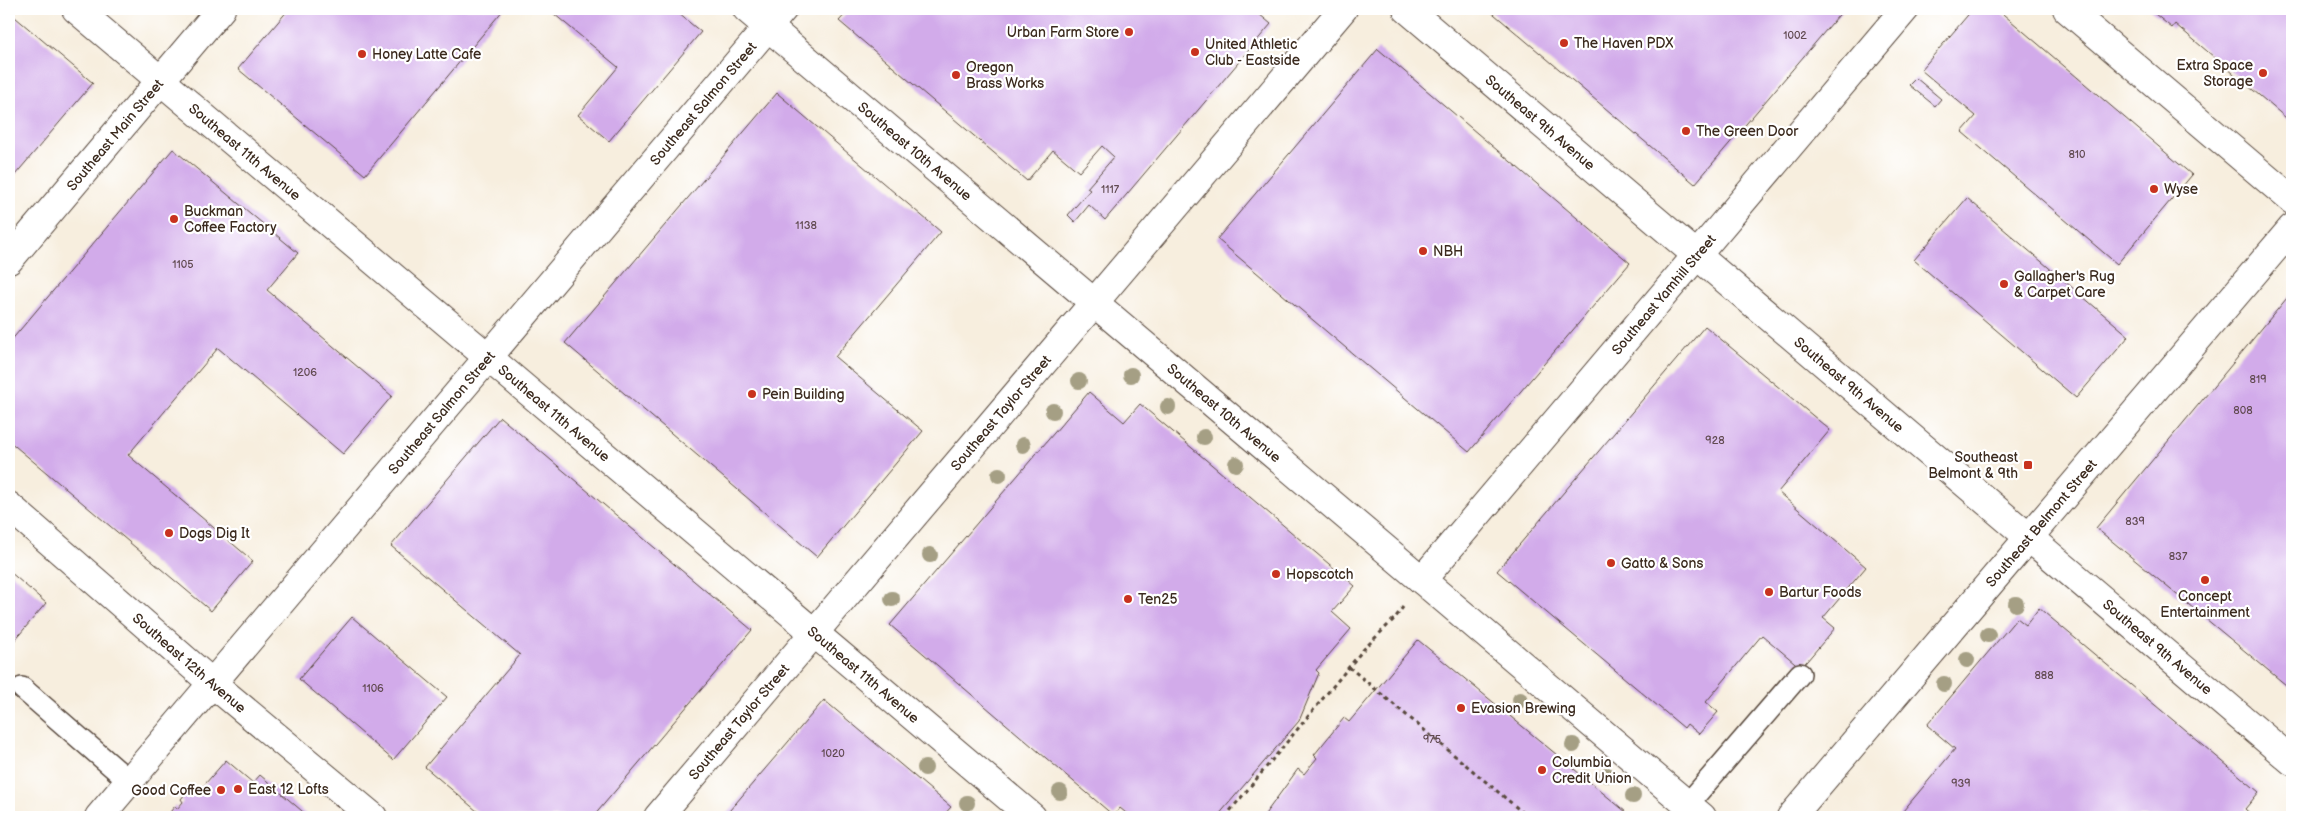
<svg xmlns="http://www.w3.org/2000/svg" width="2301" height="826" viewBox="0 0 2301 826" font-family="'Balsamiq Sans',sans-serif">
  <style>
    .building { fill: #d2abea }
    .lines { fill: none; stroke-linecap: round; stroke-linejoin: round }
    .service-casing { stroke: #57473b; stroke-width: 24 }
    .minor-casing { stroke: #57473b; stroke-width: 30 }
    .secondary-casing { stroke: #57473b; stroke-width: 30 }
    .path { stroke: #57473b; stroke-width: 3; stroke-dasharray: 4 4; stroke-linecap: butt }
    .service { stroke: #fff; stroke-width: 21 }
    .minor { stroke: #fff; stroke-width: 28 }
    .secondary { stroke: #fff; stroke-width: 28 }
    .tree { fill: #a59f84 }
    .poi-dot { fill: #c8321e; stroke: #fff; stroke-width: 2 }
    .labels { text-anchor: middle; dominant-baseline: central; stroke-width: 4.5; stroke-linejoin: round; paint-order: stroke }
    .number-label { font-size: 11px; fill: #614a51 }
    .poi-label { font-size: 14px; fill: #3b2a1e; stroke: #fff; text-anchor: start }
    .street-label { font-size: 14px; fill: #3b2a1e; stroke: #fff }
  </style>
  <rect width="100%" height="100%" fill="#fff"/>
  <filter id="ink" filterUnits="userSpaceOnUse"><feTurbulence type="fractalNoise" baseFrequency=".02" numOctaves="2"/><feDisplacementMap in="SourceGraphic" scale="10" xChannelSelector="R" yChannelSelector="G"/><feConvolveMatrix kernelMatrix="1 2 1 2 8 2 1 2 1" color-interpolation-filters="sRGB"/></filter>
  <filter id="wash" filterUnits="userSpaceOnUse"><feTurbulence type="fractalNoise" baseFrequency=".0096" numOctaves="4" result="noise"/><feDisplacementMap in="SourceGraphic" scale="20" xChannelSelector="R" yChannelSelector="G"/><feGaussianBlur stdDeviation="1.12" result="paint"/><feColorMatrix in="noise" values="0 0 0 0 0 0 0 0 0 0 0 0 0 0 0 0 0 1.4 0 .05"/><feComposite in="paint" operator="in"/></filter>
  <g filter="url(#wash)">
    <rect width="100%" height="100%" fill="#f7eede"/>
    <g id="blocks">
      <g class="building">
        <polygon points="289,9 504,9 365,175 238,69"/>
        <polygon points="548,9 673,9 701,32 609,141 578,115 618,67"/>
        <polygon points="850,9 1264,9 1259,14 1271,24 1105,220 1089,205 1075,222 1068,215 1090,190 1087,188 1114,157 1102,146 1079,172 1053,150 1027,181 839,21"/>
        <polygon points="1488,9 1844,9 1695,184"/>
        <polygon points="1973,9 1997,9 2192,175 2117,264 1962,132 1976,116 1921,70"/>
        <polygon points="2149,9 2292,9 2292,123 2175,24 2172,28"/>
        <polygon points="9,12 93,83 9,182"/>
        <polygon points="1378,49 1630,263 1469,452 1217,239"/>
        <polygon points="1916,78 1941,99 1935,106 1909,85"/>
        <polygon points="777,93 941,232 835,357 923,431 817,557 565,343"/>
        <polygon points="173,149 298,253 267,290 392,396 343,454 218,348 128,455 253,561 211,611 9,441 9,343"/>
        <polygon points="1967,198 2129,336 2076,398 1914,260"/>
        <polygon points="2292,292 2292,690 2096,528"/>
        <polygon points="1705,326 1830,430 1778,492 1866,567 1823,618 1835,628 1801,668 1762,635 1706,702 1718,712 1699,734 1687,724 1684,728 1497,571"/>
        <polygon points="1089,392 1124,422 1140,404 1355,586 1332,612 1351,629 1316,670 1319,673 1299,721 1217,817 1131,817 1120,808 1114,816 890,625"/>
        <polygon points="500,417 752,630 593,817 484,817 425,767 520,655 391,546"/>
        <polygon points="9,571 46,603 9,647"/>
        <polygon points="2039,608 2259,792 2245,809 2254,817 1898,817 1955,749 1927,725 2017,618 2026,625"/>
        <polygon points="352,617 447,697 393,760 299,679"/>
        <polygon points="1418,640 1453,669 1632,817 1263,817 1298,769 1304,774 1317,758 1314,755 1344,718 1349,722"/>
        <polygon points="824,700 951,807 942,817 724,817"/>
        <polygon points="226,760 253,783 260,775 309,817 166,817 175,806 177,809 183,802 181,799 191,787 198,792"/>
      </g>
    </g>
  </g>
  <g filter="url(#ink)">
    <use href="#blocks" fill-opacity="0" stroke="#57473b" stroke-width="1"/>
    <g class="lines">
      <defs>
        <g id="service">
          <polyline points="22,688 129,781"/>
          <polyline points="1687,805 1800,674"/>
        </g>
        <g id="minor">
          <path id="s1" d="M 747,9 L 1702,817"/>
          <path id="s2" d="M 1407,9 L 2292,761"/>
          <polyline points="2067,9 2292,200"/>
          <path id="s3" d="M 9,260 L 221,9"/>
          <path id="s4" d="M 1422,580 L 1905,9"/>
          <path id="s5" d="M 99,817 L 783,9"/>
          <path id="s6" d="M 658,817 L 1343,9"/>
        </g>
        <g id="secondary">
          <path id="s7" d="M 76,9 L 1032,817"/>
          <path id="s8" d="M 9,506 L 212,683 L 373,817"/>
          <path id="s9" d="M 1791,817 L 2292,228"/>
        </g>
      </defs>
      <use href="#service" class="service-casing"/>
      <use href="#minor" class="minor-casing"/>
      <use href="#secondary" class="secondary-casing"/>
      <g class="path">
        <polyline points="1349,667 1528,817"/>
        <polyline points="1225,817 1363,650 1395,618 1403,607"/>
      </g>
      <use href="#service" class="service"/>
      <use href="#minor" class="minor"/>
      <use href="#secondary" class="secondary"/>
    </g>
    <g class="tree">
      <circle cx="1131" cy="375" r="8"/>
      <circle cx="1079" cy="381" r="8"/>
      <circle cx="1168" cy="407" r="8"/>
      <circle cx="1053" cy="411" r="8"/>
      <circle cx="1204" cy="437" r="8"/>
      <circle cx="1023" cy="445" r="8"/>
      <circle cx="1236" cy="464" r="8"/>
      <circle cx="999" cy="475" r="8"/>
      <circle cx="930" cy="555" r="8"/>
      <circle cx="892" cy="599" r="8"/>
      <circle cx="2016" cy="604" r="8"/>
      <circle cx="1988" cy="635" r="8"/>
      <circle cx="1967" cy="660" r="8"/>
      <circle cx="1944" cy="684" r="8"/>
      <circle cx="1520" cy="700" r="8"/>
      <circle cx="1573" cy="745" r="8"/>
      <circle cx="925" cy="768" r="8"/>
      <circle cx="1607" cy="775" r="8"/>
      <circle cx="1060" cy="792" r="8"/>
      <circle cx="1633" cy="796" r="8"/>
      <circle cx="967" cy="803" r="8"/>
    </g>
  </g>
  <g class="poi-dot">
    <circle cx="1129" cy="32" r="5"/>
    <circle cx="1564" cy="43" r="5"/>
    <circle cx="1195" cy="52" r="5"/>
    <circle cx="362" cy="54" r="5"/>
    <circle cx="2263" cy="73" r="5"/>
    <circle cx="956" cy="75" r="5"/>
    <circle cx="1686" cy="131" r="5"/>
    <circle cx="2154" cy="189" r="5"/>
    <circle cx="174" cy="219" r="5"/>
    <circle cx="1423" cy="251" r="5"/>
    <circle cx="2004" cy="284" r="5"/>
    <circle cx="752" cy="394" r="5"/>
    <rect x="2023" y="460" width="10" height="10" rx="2.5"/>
    <circle cx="169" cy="533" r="5"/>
    <circle cx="1611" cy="563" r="5"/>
    <circle cx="1276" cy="574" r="5"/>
    <circle cx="2205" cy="580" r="5"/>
    <circle cx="1769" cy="592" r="5"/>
    <circle cx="1128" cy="599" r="5"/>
    <circle cx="1461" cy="708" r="5"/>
    <circle cx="1542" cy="770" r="5"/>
    <circle cx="238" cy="789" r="5"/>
    <circle cx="221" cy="790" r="5"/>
  </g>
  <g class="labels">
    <g class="number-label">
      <text x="1795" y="35">1002</text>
      <text x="2077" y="154">810</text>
      <text x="1110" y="189">1117</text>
      <text x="806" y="225">1138</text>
      <text x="183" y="264">1105</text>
      <text x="305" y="372">1206</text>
      <text x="2258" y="379">819</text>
      <text x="2243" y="410">808</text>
      <text x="1715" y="440">928</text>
      <text x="2135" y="521">839</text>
      <text x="2178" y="556">837</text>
      <text x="2044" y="675">888</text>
      <text x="373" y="688">1106</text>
      <text x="1432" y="739">975</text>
      <text x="833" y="753">1020</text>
      <text x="1961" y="783">939</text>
    </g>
    <g class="poi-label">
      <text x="1119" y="32" text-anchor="end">Urban Farm Store</text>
      <text x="1574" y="43">The Haven PDX</text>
      <text x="1205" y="44">United Athletic<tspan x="1205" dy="16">Club - Eastside</tspan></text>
      <text x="372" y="54">Honey Latte Cafe</text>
      <text x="2253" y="65" text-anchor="end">Extra Space<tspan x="2253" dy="16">Storage</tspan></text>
      <text x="966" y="67">Oregon<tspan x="966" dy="16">Brass Works</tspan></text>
      <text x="1696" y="131">The Green Door</text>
      <text x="2164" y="189">Wyse</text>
      <text x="184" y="211">Buckman<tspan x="184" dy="16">Coffee Factory</tspan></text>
      <text x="1433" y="251">NBH</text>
      <text x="2014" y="276">Gallagher's Rug<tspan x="2014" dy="16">&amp; Carpet Care</tspan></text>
      <text x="762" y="394">Pein Building</text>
      <text x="2018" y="457" text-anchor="end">Southeast<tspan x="2018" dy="16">Belmont &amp; 9th</tspan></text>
      <text x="179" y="533">Dogs Dig It</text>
      <text x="1621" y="563">Gatto &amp; Sons</text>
      <text x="1286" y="574">Hopscotch</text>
      <text x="1779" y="592">Bartur Foods</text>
      <text x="2205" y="596" text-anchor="middle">Concept<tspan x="2205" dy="16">Entertainment</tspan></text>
      <text x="1138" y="599">Ten25</text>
      <text x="1471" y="708">Evasion Brewing</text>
      <text x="1552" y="762">Columbia<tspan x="1552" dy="16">Credit Union</tspan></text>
      <text x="248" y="789">East 12 Lofts</text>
      <text x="211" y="790" text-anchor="end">Good Coffee</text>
    </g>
    <g class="street-label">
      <text stroke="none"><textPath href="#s5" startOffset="935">Southeast Salmon Street</textPath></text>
      <text stroke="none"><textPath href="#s2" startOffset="175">Southeast 9th Avenue</textPath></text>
      <text stroke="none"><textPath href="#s3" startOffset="164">Southeast Main Street</textPath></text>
      <text stroke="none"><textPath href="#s7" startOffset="221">Southeast 11th Avenue</textPath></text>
      <text stroke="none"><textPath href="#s1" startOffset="220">Southeast 10th Avenue</textPath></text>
      <text stroke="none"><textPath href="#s4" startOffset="374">Southeast Yamhill Street</textPath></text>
      <text stroke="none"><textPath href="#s2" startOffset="580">Southeast 9th Avenue</textPath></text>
      <text stroke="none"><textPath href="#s5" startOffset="530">Southeast Salmon Street</textPath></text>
      <text stroke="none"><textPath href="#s7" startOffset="626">Southeast 11th Avenue</textPath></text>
      <text stroke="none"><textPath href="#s6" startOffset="530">Southeast Taylor Street</textPath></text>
      <text stroke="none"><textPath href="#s1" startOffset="625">Southeast 10th Avenue</textPath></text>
      <text stroke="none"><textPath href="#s9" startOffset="386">Southeast Belmont Street</textPath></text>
      <text stroke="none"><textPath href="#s2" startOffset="985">Southeast 9th Avenue</textPath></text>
      <text stroke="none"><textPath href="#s8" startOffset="239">Southeast 12th Avenue</textPath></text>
      <text stroke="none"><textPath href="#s7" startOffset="1031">Southeast 11th Avenue</textPath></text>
      <text stroke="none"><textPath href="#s6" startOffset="125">Southeast Taylor Street</textPath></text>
    </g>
  </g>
  <rect width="2301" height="826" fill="none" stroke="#fff" stroke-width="30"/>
</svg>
